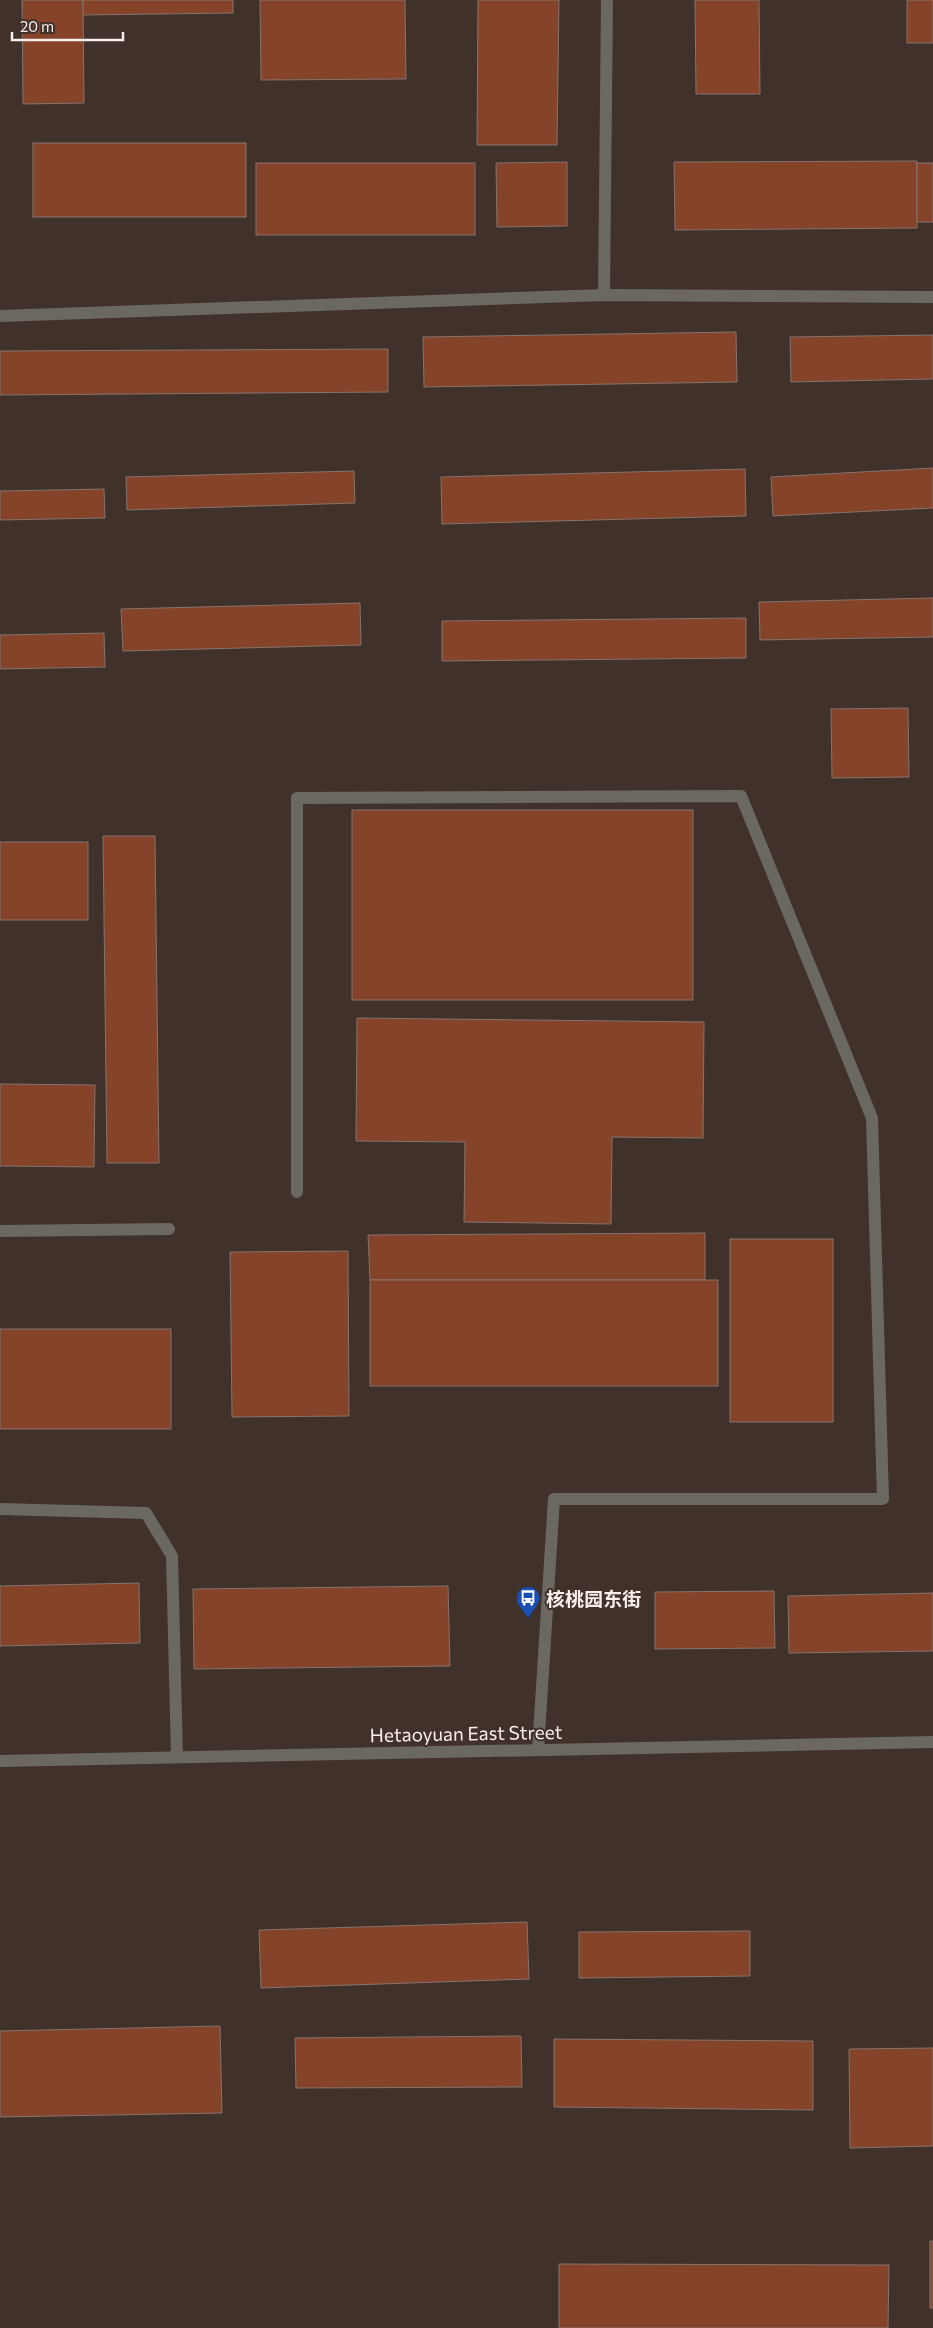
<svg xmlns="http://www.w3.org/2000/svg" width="933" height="2328" viewBox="0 0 933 2328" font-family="Commissioner,'Noto Sans SC',sans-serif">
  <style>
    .building { fill: #85432a; stroke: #86746d }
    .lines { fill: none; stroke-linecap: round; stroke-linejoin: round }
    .service { stroke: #6b6862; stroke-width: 12 }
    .minor { stroke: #6b6862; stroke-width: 12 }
    .labels { text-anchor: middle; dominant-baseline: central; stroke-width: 4; stroke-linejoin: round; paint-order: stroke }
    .poi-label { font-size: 19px; font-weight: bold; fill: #f9eeeb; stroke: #40312b; text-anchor: start }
    .street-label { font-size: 19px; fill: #f9eeeb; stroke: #40312b }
  </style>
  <rect width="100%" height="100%" fill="#40312b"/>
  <g class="building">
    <polygon points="22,0 83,0 84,103 23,104"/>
    <polygon points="83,0 233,0 233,13 83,15"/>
    <polygon points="260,0 405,0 406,79 261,80"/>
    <polygon points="478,0 559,0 557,145 477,145"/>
    <polygon points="695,0 759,0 760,94 696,94"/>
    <rect x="907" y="0" width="26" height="43"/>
    <rect x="33" y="143" width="213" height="74"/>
    <polygon points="917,161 917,228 675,230 674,162"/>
    <polygon points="567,162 567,226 497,227 496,163"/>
    <rect x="256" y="163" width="219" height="72"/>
    <rect x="917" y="163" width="16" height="59"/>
    <polygon points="736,332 737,382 424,387 423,337"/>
    <polygon points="933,335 933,379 791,382 790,337"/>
    <polygon points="388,349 388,392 0,395 0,351"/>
    <polygon points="933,468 933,508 773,516 771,477"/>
    <polygon points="745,469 746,516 442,524 441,477"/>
    <polygon points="354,471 355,503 127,510 126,477"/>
    <polygon points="104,489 105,518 0,520 0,491"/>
    <polygon points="933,598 933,637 760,640 759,602"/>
    <polygon points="360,603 361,645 123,651 121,609"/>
    <polygon points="746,618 746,658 442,661 442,621"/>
    <polygon points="104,633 105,667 0,669 0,635"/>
    <polygon points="908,708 909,777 832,778 831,709"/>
    <rect x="352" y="810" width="341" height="190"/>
    <polygon points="103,836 155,836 159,1163 107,1163"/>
    <rect x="0" y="842" width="88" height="78"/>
    <polygon points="357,1018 704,1022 703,1138 612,1137 611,1224 464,1222 465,1142 356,1141"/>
    <polygon points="0,1084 95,1085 94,1167 0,1166"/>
    <polygon points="705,1233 705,1280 370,1280 368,1235"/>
    <rect x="730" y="1239" width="103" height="183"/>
    <polygon points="348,1251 349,1416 232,1417 230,1252"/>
    <rect x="370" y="1280" width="348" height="106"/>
    <rect x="0" y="1329" width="171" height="100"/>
    <polygon points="139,1583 140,1643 0,1646 0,1586"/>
    <polygon points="448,1586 450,1666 194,1669 193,1589"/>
    <polygon points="774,1591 775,1648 655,1649 655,1592"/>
    <polygon points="933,1593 933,1651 789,1653 788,1596"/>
    <polygon points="527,1922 529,1979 261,1988 259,1930"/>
    <polygon points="750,1931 750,1976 579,1978 579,1932"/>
    <polygon points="220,2026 222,2113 0,2117 0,2031"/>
    <polygon points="521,2036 522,2087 296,2088 295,2038"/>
    <polygon points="554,2039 813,2041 813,2110 554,2107"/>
    <polygon points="933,2048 933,2146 850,2148 849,2049"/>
    <rect x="930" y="2241" width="3" height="67"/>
    <polygon points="559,2264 889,2265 888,2328 559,2328"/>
  </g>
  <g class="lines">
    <g class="service">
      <polyline points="297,1192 297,798 741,796 872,1118 883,1499 554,1499 538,1750"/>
      <polyline points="0,1231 169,1229"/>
      <polyline points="0,1509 146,1513 172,1556 177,1757"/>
    </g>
    <g class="minor">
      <polyline points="604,295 607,0"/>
      <polyline points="0,316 604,295 933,297"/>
      <polyline points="0,1761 933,1742"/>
    </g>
  </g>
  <defs>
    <symbol id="bus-pin" viewBox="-11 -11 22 30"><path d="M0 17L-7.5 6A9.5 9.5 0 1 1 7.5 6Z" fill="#1a4fb4" stroke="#40312b"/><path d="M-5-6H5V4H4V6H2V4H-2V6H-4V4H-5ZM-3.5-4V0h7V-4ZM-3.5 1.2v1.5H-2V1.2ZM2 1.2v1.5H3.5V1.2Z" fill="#fff"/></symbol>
  </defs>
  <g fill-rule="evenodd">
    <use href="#bus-pin" x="514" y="1584" width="28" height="38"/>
  </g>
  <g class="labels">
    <g class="poi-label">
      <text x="546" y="1598">核桃园东街</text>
    </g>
    <g class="street-label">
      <text transform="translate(466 1733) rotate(-1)">Hetaoyuan East Street</text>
    </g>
  </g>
  <path d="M12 32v8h111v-8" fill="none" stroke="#f9eeeb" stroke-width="2.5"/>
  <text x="20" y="32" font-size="15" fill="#f9eeeb" stroke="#40312b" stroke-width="4" paint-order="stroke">20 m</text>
</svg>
